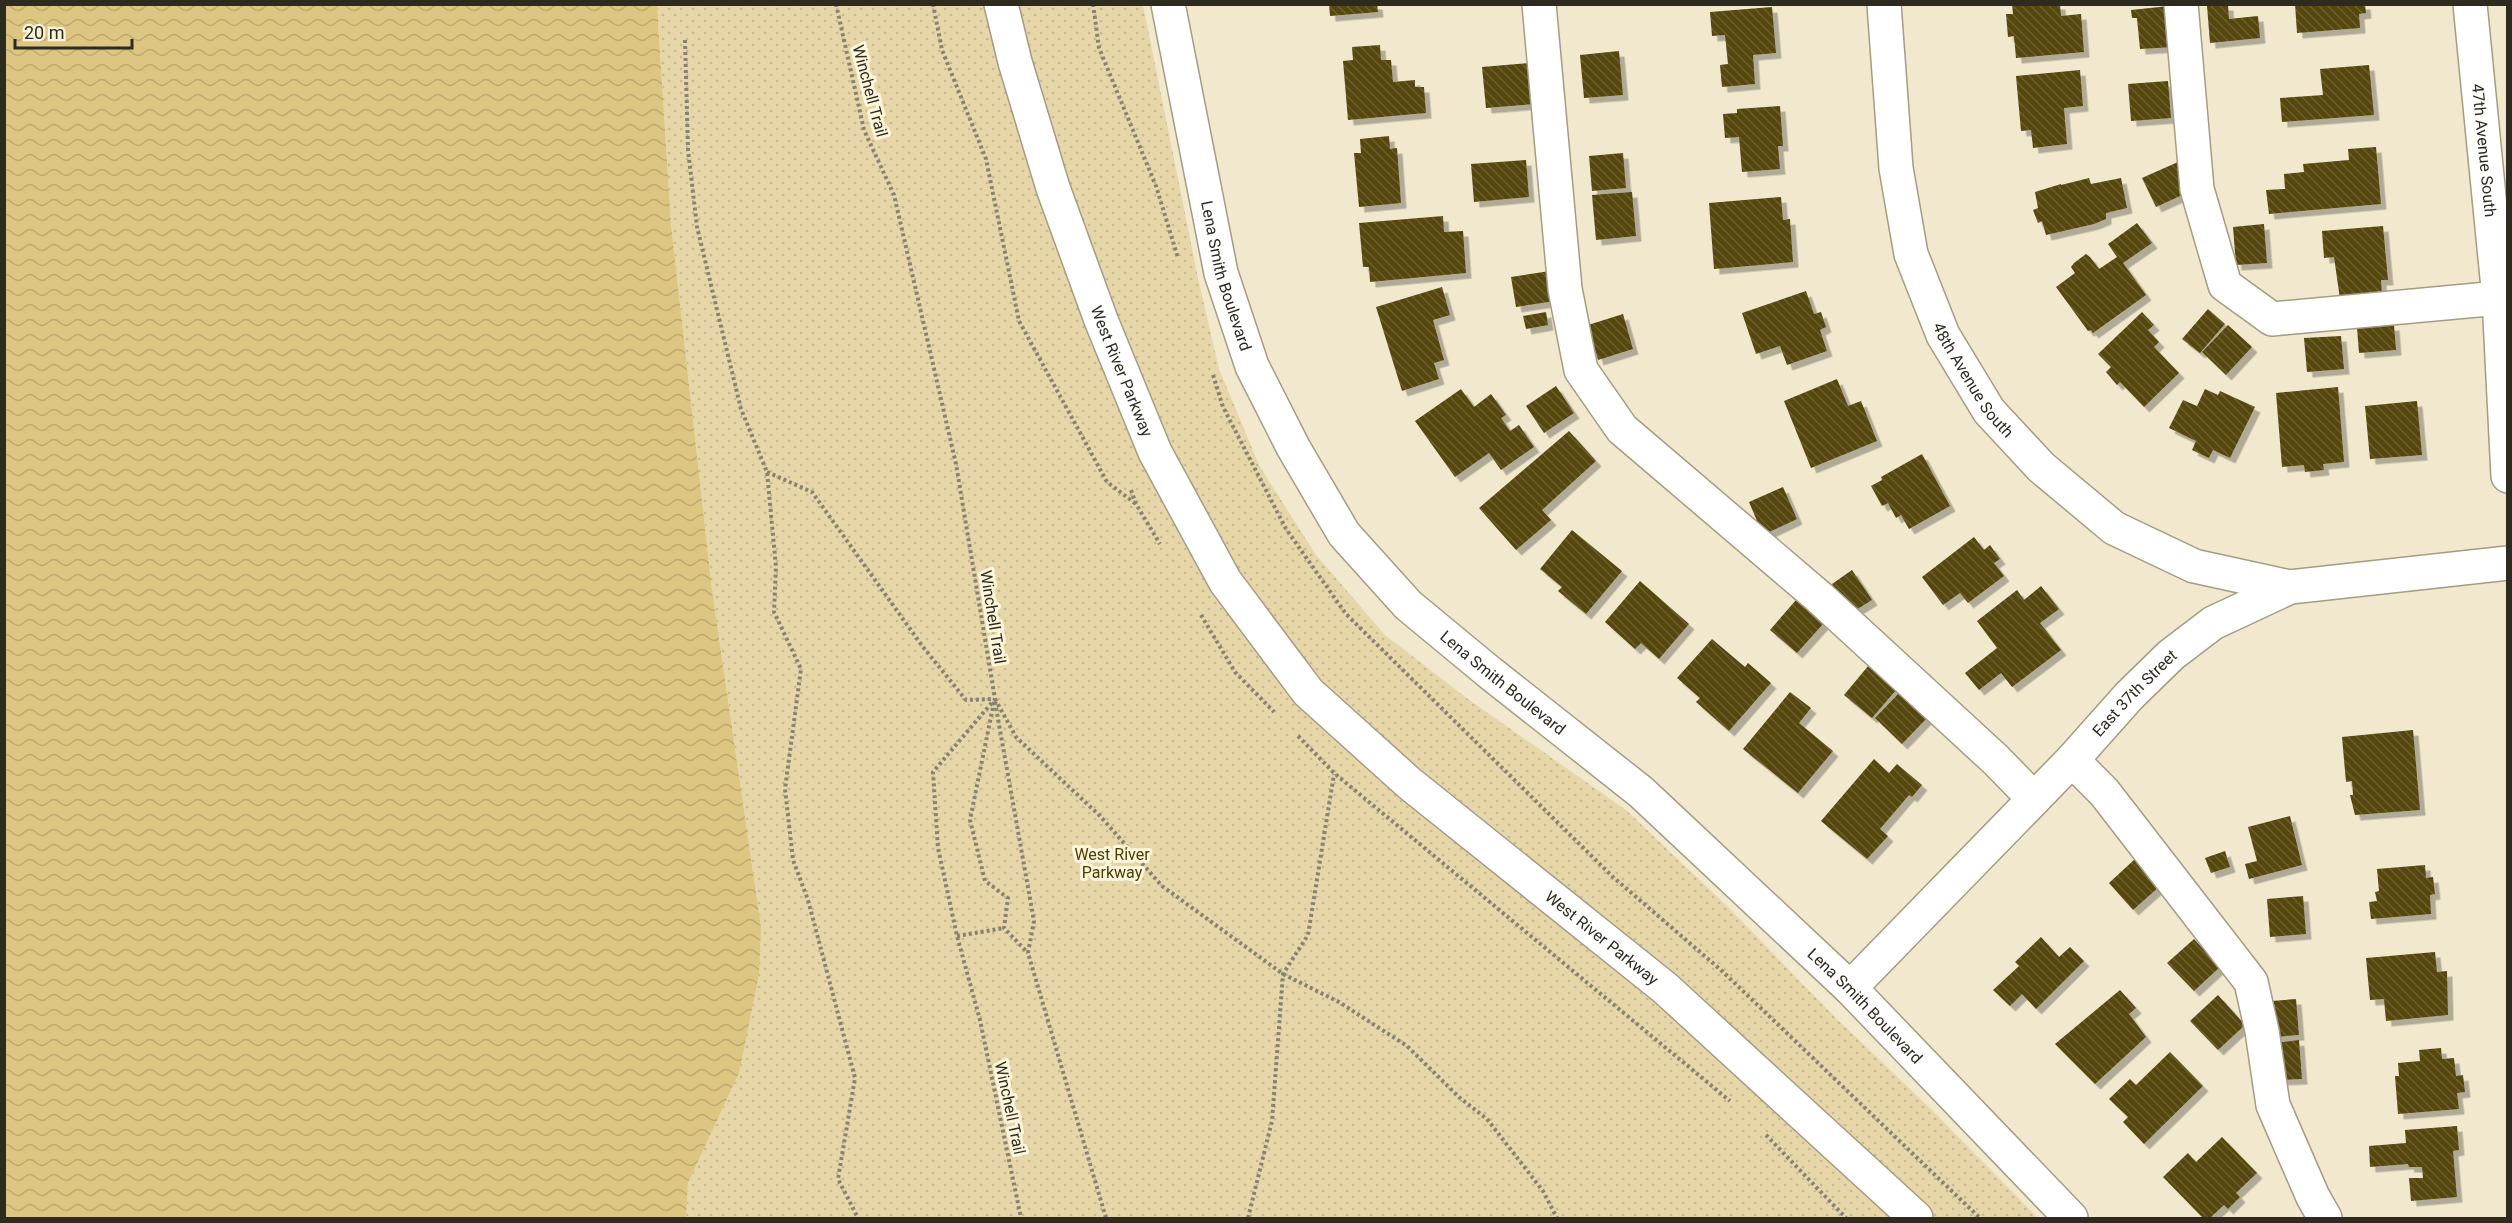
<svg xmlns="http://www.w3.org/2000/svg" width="2512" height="1223" viewBox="0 0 2512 1223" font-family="Roboto,sans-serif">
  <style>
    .park { fill: url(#park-dots) }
    .water { fill: url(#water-waves) }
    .building { fill: url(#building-back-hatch); filter: url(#shadow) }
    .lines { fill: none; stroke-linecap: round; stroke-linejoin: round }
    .minor-casing { stroke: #a49c83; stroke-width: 36 }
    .path { stroke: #888271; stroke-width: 4; stroke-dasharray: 3 3; stroke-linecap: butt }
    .minor { stroke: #fff; stroke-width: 33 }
    .labels { text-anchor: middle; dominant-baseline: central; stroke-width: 6; stroke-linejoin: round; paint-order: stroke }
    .street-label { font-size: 16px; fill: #2d2a20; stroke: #fef6db }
    .park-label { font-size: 16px; fill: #4b3b01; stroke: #fef6db }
  </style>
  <defs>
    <pattern id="park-dots" width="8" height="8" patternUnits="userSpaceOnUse" patternTransform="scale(1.5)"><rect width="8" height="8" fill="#e7d7a8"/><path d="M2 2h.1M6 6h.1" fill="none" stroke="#c6b990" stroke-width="1.8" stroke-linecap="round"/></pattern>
    <pattern id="water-waves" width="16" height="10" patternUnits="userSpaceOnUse" patternTransform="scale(1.5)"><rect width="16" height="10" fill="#dcc681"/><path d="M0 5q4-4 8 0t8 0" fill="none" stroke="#bdaa6f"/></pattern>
    <pattern id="building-back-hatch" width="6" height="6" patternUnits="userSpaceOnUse" patternTransform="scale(1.5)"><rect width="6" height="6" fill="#56460f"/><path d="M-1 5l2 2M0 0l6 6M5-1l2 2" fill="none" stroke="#6b5e32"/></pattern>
    <filter id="shadow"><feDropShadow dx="5.5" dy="5.5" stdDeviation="0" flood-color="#0004"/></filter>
  </defs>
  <rect width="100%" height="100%" fill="#f1e8ce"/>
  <polygon class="park" points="657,5 1143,5 1198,278 1219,369 1260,467 1316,555 1385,635 1468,699 1626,810 1728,907 1836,1018 1934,1112 2038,1218 686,1218 688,1183 739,1073 761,927 712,590 671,224"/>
  <polygon class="water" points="5,4 657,5 671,224 712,590 761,927 759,974 739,1073 688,1183 686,1218 5,1218"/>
  <g class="building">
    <polygon points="1329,4 1377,4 1378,12 1330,16"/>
    <polygon points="2012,4 2060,4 2061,16 2081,14 2084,52 2016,58 2014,36 2008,37 2006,14 2013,14"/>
    <polygon points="2295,4 2365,4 2366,13 2359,14 2360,28 2297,33"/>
    <polygon points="2228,5 2229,19 2258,16 2260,38 2210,43 2207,6"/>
    <polygon points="2169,6 2173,47 2140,49 2137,18 2132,18 2131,10"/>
    <polygon points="1772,7 1776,53 1753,55 1755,84 1722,87 1720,65 1728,64 1725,35 1712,36 1710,12"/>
    <polygon points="1380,45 1381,60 1391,60 1393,82 1415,80 1415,87 1424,87 1426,113 1348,120 1343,61 1353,60 1352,47"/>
    <polygon points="1619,51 1623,95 1584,98 1580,55"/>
    <polygon points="1530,63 1534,104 1486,108 1482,67"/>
    <polygon points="2369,65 2374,115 2282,122 2280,98 2323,95 2320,69"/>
    <polygon points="2080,70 2083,106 2064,108 2067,144 2033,148 2031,130 2021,131 2016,76"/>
    <polygon points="2168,81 2171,118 2131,121 2128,84"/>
    <polygon points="1780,106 1783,146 1778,146 1780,169 1742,172 1739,137 1725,138 1723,114 1737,113 1737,109"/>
    <polygon points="1389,136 1390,149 1397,148 1401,203 1359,207 1354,153 1361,153 1360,139"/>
    <polygon points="2376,147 2381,204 2269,214 2266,190 2285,189 2284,174 2304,172 2303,164 2349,160 2348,149"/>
    <polygon points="1623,153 1626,188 1592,191 1589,156"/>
    <polygon points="1526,160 1529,197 1474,202 1471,164"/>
    <polygon points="2178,162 2191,191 2156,207 2142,178"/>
    <polygon points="2089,178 2091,184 2121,178 2127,208 2106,213 2106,219 2094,224 2046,235 2042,221 2038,223 2033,210 2038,208 2035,192 2061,184 2061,185"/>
    <polygon points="1632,192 1636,236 1596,240 1592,195"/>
    <polygon points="1781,197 1783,220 1790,219 1793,262 1714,269 1709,203"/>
    <polygon points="1443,216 1444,232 1463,231 1466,273 1370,282 1369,267 1363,267 1359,223"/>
    <polygon points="2137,223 2152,243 2123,263 2146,295 2093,333 2091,330 2088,331 2056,287 2075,273 2071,267 2074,263 2086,254 2090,257 2099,269 2117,257 2108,244"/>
    <polygon points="2264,224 2267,263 2236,265 2233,227"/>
    <polygon points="2383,226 2388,280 2381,280 2382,296 2340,299 2334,257 2324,258 2322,231"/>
    <polygon points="1550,271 1555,301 1516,307 1511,277"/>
    <polygon points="1442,287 1450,315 1433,320 1444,360 1434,363 1439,379 1402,391 1376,307"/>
    <polygon points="1806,291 1814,314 1821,312 1826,327 1820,330 1827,351 1787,365 1780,346 1756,354 1742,313"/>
    <polygon points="2208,309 2225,324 2200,353 2182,339"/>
    <polygon points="1546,312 1548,325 1526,329 1523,316"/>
    <polygon points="2142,312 2154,325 2148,330 2159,342 2154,347 2179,373 2144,407 2120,382 2117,385 2106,372 2111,367 2098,354"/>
    <polygon points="1623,314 1633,349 1598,360 1588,325"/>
    <polygon points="2228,325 2252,347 2226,375 2202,352"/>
    <polygon points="2394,325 2396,350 2359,353 2357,328"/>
    <polygon points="2341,336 2344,369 2307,372 2304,338"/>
    <polygon points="1837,379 1848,406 1861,401 1877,441 1811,468 1784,401"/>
    <polygon points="1556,386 1574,413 1544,433 1526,406"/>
    <polygon points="2338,387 2344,462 2323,464 2324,470 2305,472 2304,465 2282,467 2276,393"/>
    <polygon points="1461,389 1474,407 1491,394 1506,415 1501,418 1510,431 1519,425 1534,447 1501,470 1489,453 1455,477 1415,421"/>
    <polygon points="2205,389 2218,395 2220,391 2255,407 2230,458 2213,450 2209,458 2192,450 2196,441 2169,428 2183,400 2197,406"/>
    <polygon points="2417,401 2422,455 2370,459 2365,406"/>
    <polygon points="1569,431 1596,461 1542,510 1551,520 1516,550 1479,508"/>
    <polygon points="1922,454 1950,506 1909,529 1901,515 1896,518 1888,503 1882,506 1871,486 1882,480 1881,477"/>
    <polygon points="1783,487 1797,519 1763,535 1749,502"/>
    <polygon points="1572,530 1622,571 1586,614 1558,591 1562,587 1540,569"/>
    <polygon points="1974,537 1984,550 1990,545 2000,559 1994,563 2004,576 1968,603 1960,593 1943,605 1922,577"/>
    <polygon points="1852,570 1872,600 1851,613 1832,584"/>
    <polygon points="1640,581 1689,624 1659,659 1641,643 1635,649 1605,622"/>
    <polygon points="2041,586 2059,609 2040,623 2061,650 2012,687 2001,673 1979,690 1965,673 1997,648 1977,621 2017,590 2024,600"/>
    <polygon points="1796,600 1823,624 1797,653 1770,630"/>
    <polygon points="1712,639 1745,667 1748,663 1771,683 1729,731 1696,702 1700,698 1677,678"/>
    <polygon points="1869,665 1897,689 1872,718 1844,695"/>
    <polygon points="1790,692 1811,708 1799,723 1833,751 1798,793 1743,749"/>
    <polygon points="1900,692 1927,718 1902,744 1875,718"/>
    <polygon points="2413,730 2420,810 2355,815 2350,795 2353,795 2352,781 2346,782 2342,737"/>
    <polygon points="1874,759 1889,773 1897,764 1922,785 1912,797 1909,795 1880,829 1888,836 1867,859 1821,821"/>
    <polygon points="2290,816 2302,865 2249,879 2245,864 2257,861 2248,827"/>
    <polygon points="2225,851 2230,867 2211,873 2205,858"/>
    <polygon points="2135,859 2160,886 2133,910 2109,883"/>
    <polygon points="2425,865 2426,878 2433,877 2435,894 2430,895 2431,914 2371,919 2369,902 2377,901 2375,892 2379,891 2377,869"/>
    <polygon points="2303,896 2306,934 2270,937 2267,899"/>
    <polygon points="2041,937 2059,957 2070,947 2084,961 2036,1009 2022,994 2010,1006 1993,990 2019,966 2015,962"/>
    <polygon points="2194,939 2220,967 2194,991 2167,963"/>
    <polygon points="2435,952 2437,972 2447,971 2448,1015 2386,1021 2384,999 2370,1000 2366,958"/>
    <polygon points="2120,990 2136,1008 2129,1014 2146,1037 2095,1084 2055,1044"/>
    <polygon points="2218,995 2245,1025 2218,1050 2190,1021"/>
    <polygon points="2296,999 2299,1035 2274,1037 2271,1001"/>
    <polygon points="2299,1040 2302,1079 2277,1080 2274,1043"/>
    <polygon points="2441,1048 2442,1059 2454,1058 2456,1076 2463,1075 2465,1092 2457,1093 2459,1109 2398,1114 2395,1076 2399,1076 2398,1063 2420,1061 2419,1050"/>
    <polygon points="2170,1052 2203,1086 2144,1144 2123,1122 2128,1117 2109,1099 2130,1079 2136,1085"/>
    <polygon points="2457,1126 2459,1150 2453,1151 2457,1197 2411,1201 2409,1178 2423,1178 2422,1167 2409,1167 2408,1164 2370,1167 2369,1146 2406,1143 2405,1130"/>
    <polygon points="2222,1137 2257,1173 2236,1193 2240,1197 2228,1209 2224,1205 2210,1218 2203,1218 2163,1177 2188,1153 2196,1162"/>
  </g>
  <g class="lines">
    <defs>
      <g id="minor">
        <path id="s1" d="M 1001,4 L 1015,62 L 1053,188 L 1101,320 L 1155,452 L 1225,581 L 1308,692 L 1409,783 L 1665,988 L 1916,1218"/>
        <path id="s2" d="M 1168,4 L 1221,273 L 1252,366 L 1293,447 L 1344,534 L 1408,605 L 1489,672 L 1641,792 L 1850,988 L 2071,1218"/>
        <polyline points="1539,4 1565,289 1581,370 1622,429 1819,597 1996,760 2034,799"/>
        <path id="s3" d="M 1884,4 L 1896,168 L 1911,254 L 1943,335 L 1989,411 L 2041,467 L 2114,528 L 2194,566 L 2290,587"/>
        <polyline points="2181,4 2197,189 2225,285 2272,319 2499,298"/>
        <path id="s4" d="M 2470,4 L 2499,298 L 2508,476"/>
        <polyline points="2072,760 2104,792 2251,982 2262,1031 2273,1105 2313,1197 2325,1218"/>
        <path id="s5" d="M 1850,988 L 2072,760 L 2129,696 L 2171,655 L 2213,623 L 2290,587 L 2508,563"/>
      </g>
    </defs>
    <use href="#minor" class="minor-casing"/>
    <g class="path">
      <polyline points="836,4 864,130 894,195 956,464 995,699 933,772 938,848 957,936 980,1020 1021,1218"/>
      <polyline points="933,4 942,50 986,159 1019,321 1107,482 1136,504"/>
      <polyline points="1093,4 1099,48 1156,186 1178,258"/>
      <polyline points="685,40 688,150 697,227 741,409 767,472 776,567 774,612 801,669 785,789 793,860 808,900 855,1078 838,1179 858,1218"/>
      <polyline points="1213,375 1223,407 1286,529 1346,614 1613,877 1722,971 1980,1218"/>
      <polyline points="767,472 812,492 923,647 966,700 994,699"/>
      <polyline points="1131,490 1136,504 1160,544"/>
      <polyline points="1201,615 1235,672 1274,712"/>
      <polyline points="995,699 1016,737 1100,816 1162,886 1283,974 1339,1002 1407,1046 1460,1098 1487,1119 1543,1191 1557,1218"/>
      <polyline points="994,702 970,820 985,881 1008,898 1004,928 1028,953"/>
      <polyline points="995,702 1034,921 1028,953 1106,1218"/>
      <polyline points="1298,736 1334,773 1730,1101"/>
      <polyline points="957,936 1004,928"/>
      <polyline points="1766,1135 1846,1218"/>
      <polyline points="1248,1218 1272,1121 1283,974 1308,935 1334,774"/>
    </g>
    <use href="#minor" class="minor"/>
  </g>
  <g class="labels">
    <g class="street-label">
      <text transform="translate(870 91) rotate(75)">Winchell Trail</text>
      <text stroke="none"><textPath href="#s4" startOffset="147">47th Avenue South</textPath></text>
      <text stroke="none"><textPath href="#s2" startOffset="278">Lena Smith Boulevard</textPath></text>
      <text stroke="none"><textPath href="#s1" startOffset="387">West River Parkway</textPath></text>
      <text stroke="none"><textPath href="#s3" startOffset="393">48th Avenue South</textPath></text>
      <text transform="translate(993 617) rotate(81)">Winchell Trail</text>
      <text stroke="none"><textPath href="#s2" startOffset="782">Lena Smith Boulevard</textPath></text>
      <text stroke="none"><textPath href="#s5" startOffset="410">East 37th Street</textPath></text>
      <text stroke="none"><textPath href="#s1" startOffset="1143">West River Parkway</textPath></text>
      <text stroke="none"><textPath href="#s2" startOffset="1268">Lena Smith Boulevard</textPath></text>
      <text transform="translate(1010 1108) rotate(78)">Winchell Trail</text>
    </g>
    <g class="park-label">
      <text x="1112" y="854">West River<tspan x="1112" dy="18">Parkway</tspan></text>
    </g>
  </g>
  <rect width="2512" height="1223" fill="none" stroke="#2d2a20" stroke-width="12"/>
  <path d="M15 39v9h117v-9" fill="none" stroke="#2d2a20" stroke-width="3"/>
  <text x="24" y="39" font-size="18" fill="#2d2a20" stroke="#fef6db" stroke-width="4.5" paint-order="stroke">20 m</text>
</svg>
